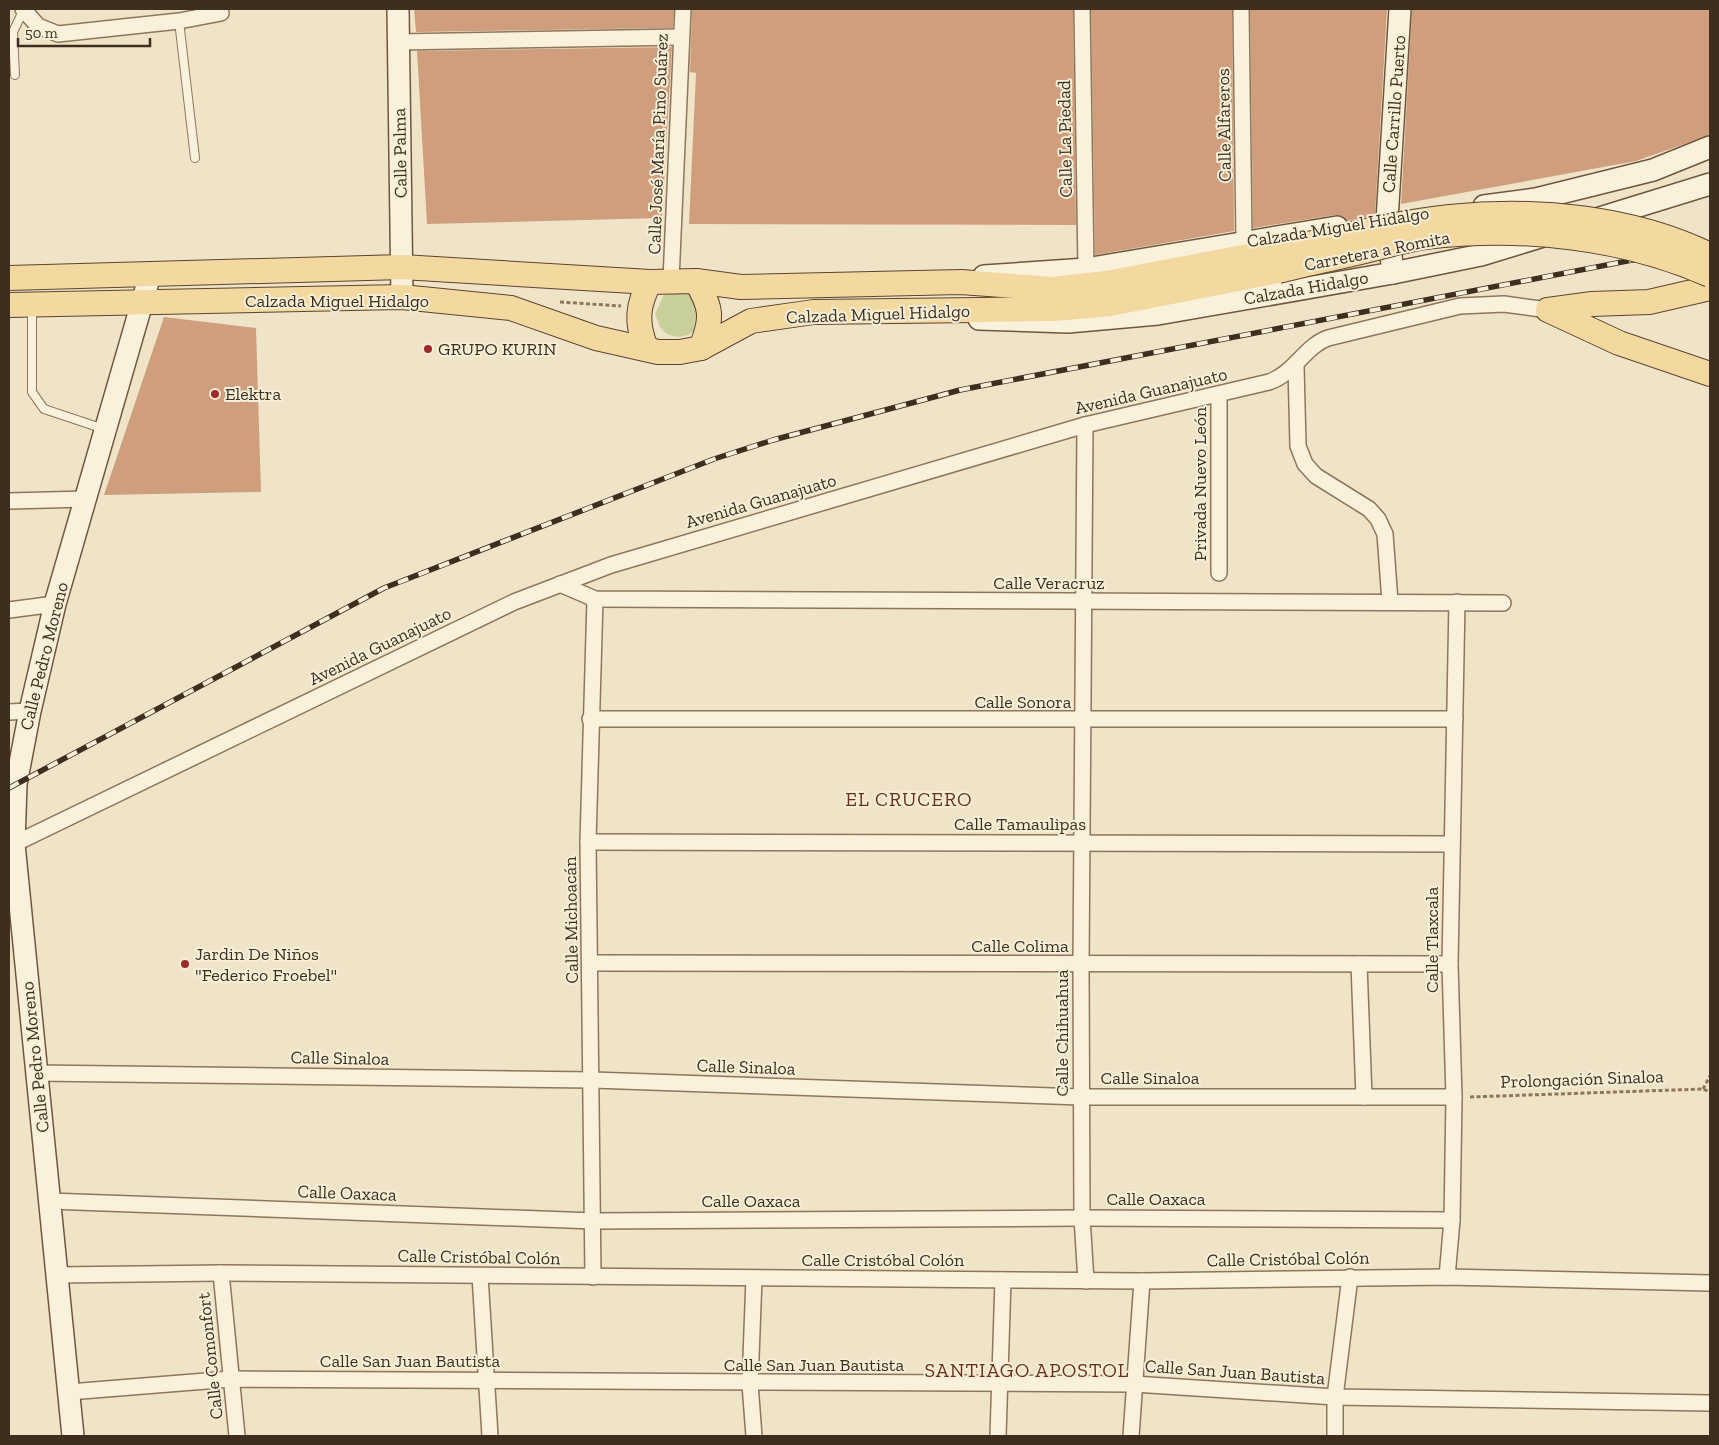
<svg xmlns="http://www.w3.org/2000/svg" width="1719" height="1445" viewBox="0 0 1719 1445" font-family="'Zilla Slab',serif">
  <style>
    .green { fill: #c9cf9b }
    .building { fill: #cf9f7d }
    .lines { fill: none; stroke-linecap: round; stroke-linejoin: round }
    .lane-casing { stroke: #8d765c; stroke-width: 10 }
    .street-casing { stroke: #8d765c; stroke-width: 18 }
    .secondary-casing { stroke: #6f573f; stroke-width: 24 }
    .primary-casing { stroke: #5b4430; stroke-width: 26 }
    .path { stroke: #8d765c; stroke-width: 3; stroke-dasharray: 4 2.5; stroke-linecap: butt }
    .lane { stroke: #faf1dc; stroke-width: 8 }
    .street { stroke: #faf1dc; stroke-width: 15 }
    .secondary { stroke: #faf1dc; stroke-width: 21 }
    .primary { stroke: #f3d9a0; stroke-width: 24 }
    .rail-casing { stroke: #3d2e20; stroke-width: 5.5 }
    .rail { stroke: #f7eed8; stroke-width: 4; stroke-dasharray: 11; stroke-linecap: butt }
    .primary-bridge-casing { stroke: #5b4430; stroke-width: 26; stroke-linecap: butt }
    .primary-bridge { stroke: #f3d9a0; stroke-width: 24 }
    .poi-dot { fill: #9e2a2b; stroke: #f7eed8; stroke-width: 2 }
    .labels { text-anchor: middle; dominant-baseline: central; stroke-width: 4; stroke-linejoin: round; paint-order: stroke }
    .street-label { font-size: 18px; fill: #3d2e20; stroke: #f7eed8 }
    .poi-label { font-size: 18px; fill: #3d2e20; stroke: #f7eed8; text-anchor: start }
    .quarter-label { font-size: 20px; letter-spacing: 1px; fill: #6b2e1e; stroke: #f7eed8 }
  </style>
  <rect width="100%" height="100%" fill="#f0e4c8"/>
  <path class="green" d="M 683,290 L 698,296 L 697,329 C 686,339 669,340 660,327 L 655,314 L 664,295 Z"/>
  <g class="building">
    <polygon points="414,9 674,9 673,28 416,32"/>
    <polygon points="692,9 1073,9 1076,225 689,224 696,73 690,72"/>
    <polygon points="1091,9 1232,9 1234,231 1095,255"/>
    <polygon points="1250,9 1387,9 1375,215 1348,221 1342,216 1335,215 1253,228"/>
    <polygon points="1412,9 1710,9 1710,135 1636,161 1401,204"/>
    <polygon points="672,47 662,218 427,224 417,51"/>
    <polygon points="164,317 256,328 261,492 104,495"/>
  </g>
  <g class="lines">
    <defs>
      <g id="lane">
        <polyline points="179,21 195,158"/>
        <polyline points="15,75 13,32 23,11"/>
        <polyline points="32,307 32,392 44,409 104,429"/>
      </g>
      <g id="street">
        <polyline points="23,9 38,26 58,34 179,21 221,13"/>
        <polyline points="1082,9 1086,269"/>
        <polyline points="1241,9 1244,241"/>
        <polyline points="398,42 681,37"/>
        <polyline points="671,280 683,9"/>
        <polyline points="1296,366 1298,446 1305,464 1316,476 1369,509 1378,519 1385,534 1390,602"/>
        <polyline points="1219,394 1219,573"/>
        <polyline points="1085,425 1081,964 1082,1218 1086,1281"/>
        <polyline points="9,501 87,499"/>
        <polyline points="560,584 595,599 1503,603"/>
        <polyline points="9,610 55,604"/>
        <polyline points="9,712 30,711"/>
        <polyline points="590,719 1455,719"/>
        <polyline points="588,842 1452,844"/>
        <path d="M 14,844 L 514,602 L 611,565 L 1085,425 L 1269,382 C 1295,373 1305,346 1328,338 L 1460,306 L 1504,304 L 1548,310"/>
        <polyline points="591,963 1450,964"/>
        <polyline points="1359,964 1364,1097"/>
        <polyline points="36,1073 593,1080 1081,1097 1454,1097"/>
        <polyline points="49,1201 594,1221 1082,1218 1452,1220"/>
        <polyline points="221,1273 237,1436"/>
        <polyline points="56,1275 221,1273 1142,1281 1447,1277 1710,1283"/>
        <polyline points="480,1276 490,1436"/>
        <polyline points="593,1277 588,842 595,599"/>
        <polyline points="1447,1277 1452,1220 1454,1097 1450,964 1457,602"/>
        <polyline points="69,1392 231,1379 1134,1384 1335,1397 1710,1403"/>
        <polyline points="754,1436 750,1384 754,1278"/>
        <polyline points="998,1436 1003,1280"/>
        <polyline points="1131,1436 1142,1281"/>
        <polyline points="1335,1436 1335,1397 1350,1277"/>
      </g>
      <g id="secondary">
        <polyline points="398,9 402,297"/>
        <polyline points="1484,206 1536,199 1653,170 1710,147"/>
        <polyline points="1590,221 1710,184"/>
        <polyline points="1393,273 1387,220 1400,9"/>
        <polyline points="984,276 1086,269 1337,227"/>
        <polyline points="979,319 1068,322 1158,314 1393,273 1481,255 1540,237"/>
        <polyline points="73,1436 14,844 16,784 30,711 55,604 150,275"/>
      </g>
      <g id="primary">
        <polyline points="9,278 402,267 650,282 696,281 741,287 961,282 1053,289 1106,283 1275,251"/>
        <path d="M 696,281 C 712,308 713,318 701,348"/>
        <polyline points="9,305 402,297 511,308 596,338 658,352 680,352 701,348 751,321 814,312 1055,309 1110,304 1278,271"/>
        <polyline points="1548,310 1619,343 1710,374"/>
        <polyline points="1548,310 1592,304 1649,302 1710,288"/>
        <path d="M 646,348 C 636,323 637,305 650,282"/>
      </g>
    </defs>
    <use href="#lane" class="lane-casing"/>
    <use href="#street" class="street-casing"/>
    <use href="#secondary" class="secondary-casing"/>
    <use href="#primary" class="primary-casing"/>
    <g class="path">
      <polyline points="560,302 621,306"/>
      <polyline points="1703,1089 1710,1076"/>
      <polyline points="1470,1097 1703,1089 1710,1092"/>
    </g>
    <use href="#lane" class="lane"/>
    <use href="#street" class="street"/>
    <use href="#secondary" class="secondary"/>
    <use href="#primary" class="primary"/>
    <defs>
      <polyline id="rail" points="9,788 384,588 714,459 773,440 960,390 1710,245"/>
    </defs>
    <use href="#rail" class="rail-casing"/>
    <use href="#rail" class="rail"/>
    <defs>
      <g id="primary-bridge">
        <path d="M 1275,251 C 1333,239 1392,223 1450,217 C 1536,208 1632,217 1710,255"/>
        <path d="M 1278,271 C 1311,263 1344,256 1377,248 C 1393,244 1409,239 1425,237 C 1522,226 1621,236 1710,275"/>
      </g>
    </defs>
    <use href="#primary-bridge" class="primary-bridge-casing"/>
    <use href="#primary-bridge" class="primary-bridge"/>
  </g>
  <g class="poi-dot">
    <circle cx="428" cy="349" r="5"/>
    <circle cx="215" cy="394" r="5"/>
    <circle cx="185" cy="964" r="5"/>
  </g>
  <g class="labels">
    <g class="street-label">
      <text transform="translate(1394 114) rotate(-86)">Calle Carrillo Puerto</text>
      <text transform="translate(1224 125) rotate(-91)">Calle Alfareros</text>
      <text transform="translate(1065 139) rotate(-91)">Calle La Piedad</text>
      <text transform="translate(658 144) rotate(-88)">Calle José María Pino Suárez</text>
      <text transform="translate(400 153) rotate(-91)">Calle Palma</text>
      <text transform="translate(1338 227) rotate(-9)">Calzada Miguel Hidalgo</text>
      <text transform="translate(1377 251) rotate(-11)">Carretera a Romita</text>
      <text transform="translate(1306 288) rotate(-10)">Calzada Hidalgo</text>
      <text x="337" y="301">Calzada Miguel Hidalgo</text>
      <text transform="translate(878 314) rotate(-2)">Calzada Miguel Hidalgo</text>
      <text transform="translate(1151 391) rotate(-13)">Avenida Guanajuato</text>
      <text transform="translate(1200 484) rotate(-90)">Privada Nuevo León</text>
      <text transform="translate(761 501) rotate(-16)">Avenida Guanajuato</text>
      <text x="1049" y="583">Calle Veracruz</text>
      <text transform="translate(380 646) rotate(-26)">Avenida Guanajuato</text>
      <text transform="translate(44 656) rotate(-76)">Calle Pedro Moreno</text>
      <text x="1023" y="702">Calle Sonora</text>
      <text x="1020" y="824">Calle Tamaulipas</text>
      <text transform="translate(571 920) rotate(-91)">Calle Michoacán</text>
      <text transform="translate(1432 940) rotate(-90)">Calle Tlaxcala</text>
      <text x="1020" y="946">Calle Colima</text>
      <text transform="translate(1062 1033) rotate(-90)">Calle Chihuahua</text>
      <text transform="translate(35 1057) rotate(-96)">Calle Pedro Moreno</text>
      <text transform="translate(340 1058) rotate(1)">Calle Sinaloa</text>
      <text transform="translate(746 1067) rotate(2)">Calle Sinaloa</text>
      <text x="1150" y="1078">Calle Sinaloa</text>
      <text transform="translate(1582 1079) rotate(-2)">Prolongación Sinaloa</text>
      <text transform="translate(347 1193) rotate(2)">Calle Oaxaca</text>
      <text x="1156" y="1199">Calle Oaxaca</text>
      <text x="751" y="1201">Calle Oaxaca</text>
      <text transform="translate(479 1257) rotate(1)">Calle Cristóbal Colón</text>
      <text transform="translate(1288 1259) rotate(-1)">Calle Cristóbal Colón</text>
      <text x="883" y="1260">Calle Cristóbal Colón</text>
      <text transform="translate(210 1356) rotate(-96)">Calle Comonfort</text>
      <text x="410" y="1361">Calle San Juan Bautista</text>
      <text x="814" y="1365">Calle San Juan Bautista</text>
      <text transform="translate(1235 1372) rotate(4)">Calle San Juan Bautista</text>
    </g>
    <g class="poi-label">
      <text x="438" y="349">GRUPO KURIN</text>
      <text x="225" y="394">Elektra</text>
      <text x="195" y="954">Jardin De Niños<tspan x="195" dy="21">"Federico Froebel"</tspan></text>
    </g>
    <g class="quarter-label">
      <text x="909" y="799">EL CRUCERO</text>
      <text x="1027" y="1370">SANTIAGO APOSTOL</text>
    </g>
  </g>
  <rect width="1719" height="1445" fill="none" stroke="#3d2e20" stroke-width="20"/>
  <path d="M18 38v8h132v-8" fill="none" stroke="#3d2e20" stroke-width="2.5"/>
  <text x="25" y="38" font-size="15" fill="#3d2e20" stroke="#f7eed8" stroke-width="4" paint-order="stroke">50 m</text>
</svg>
